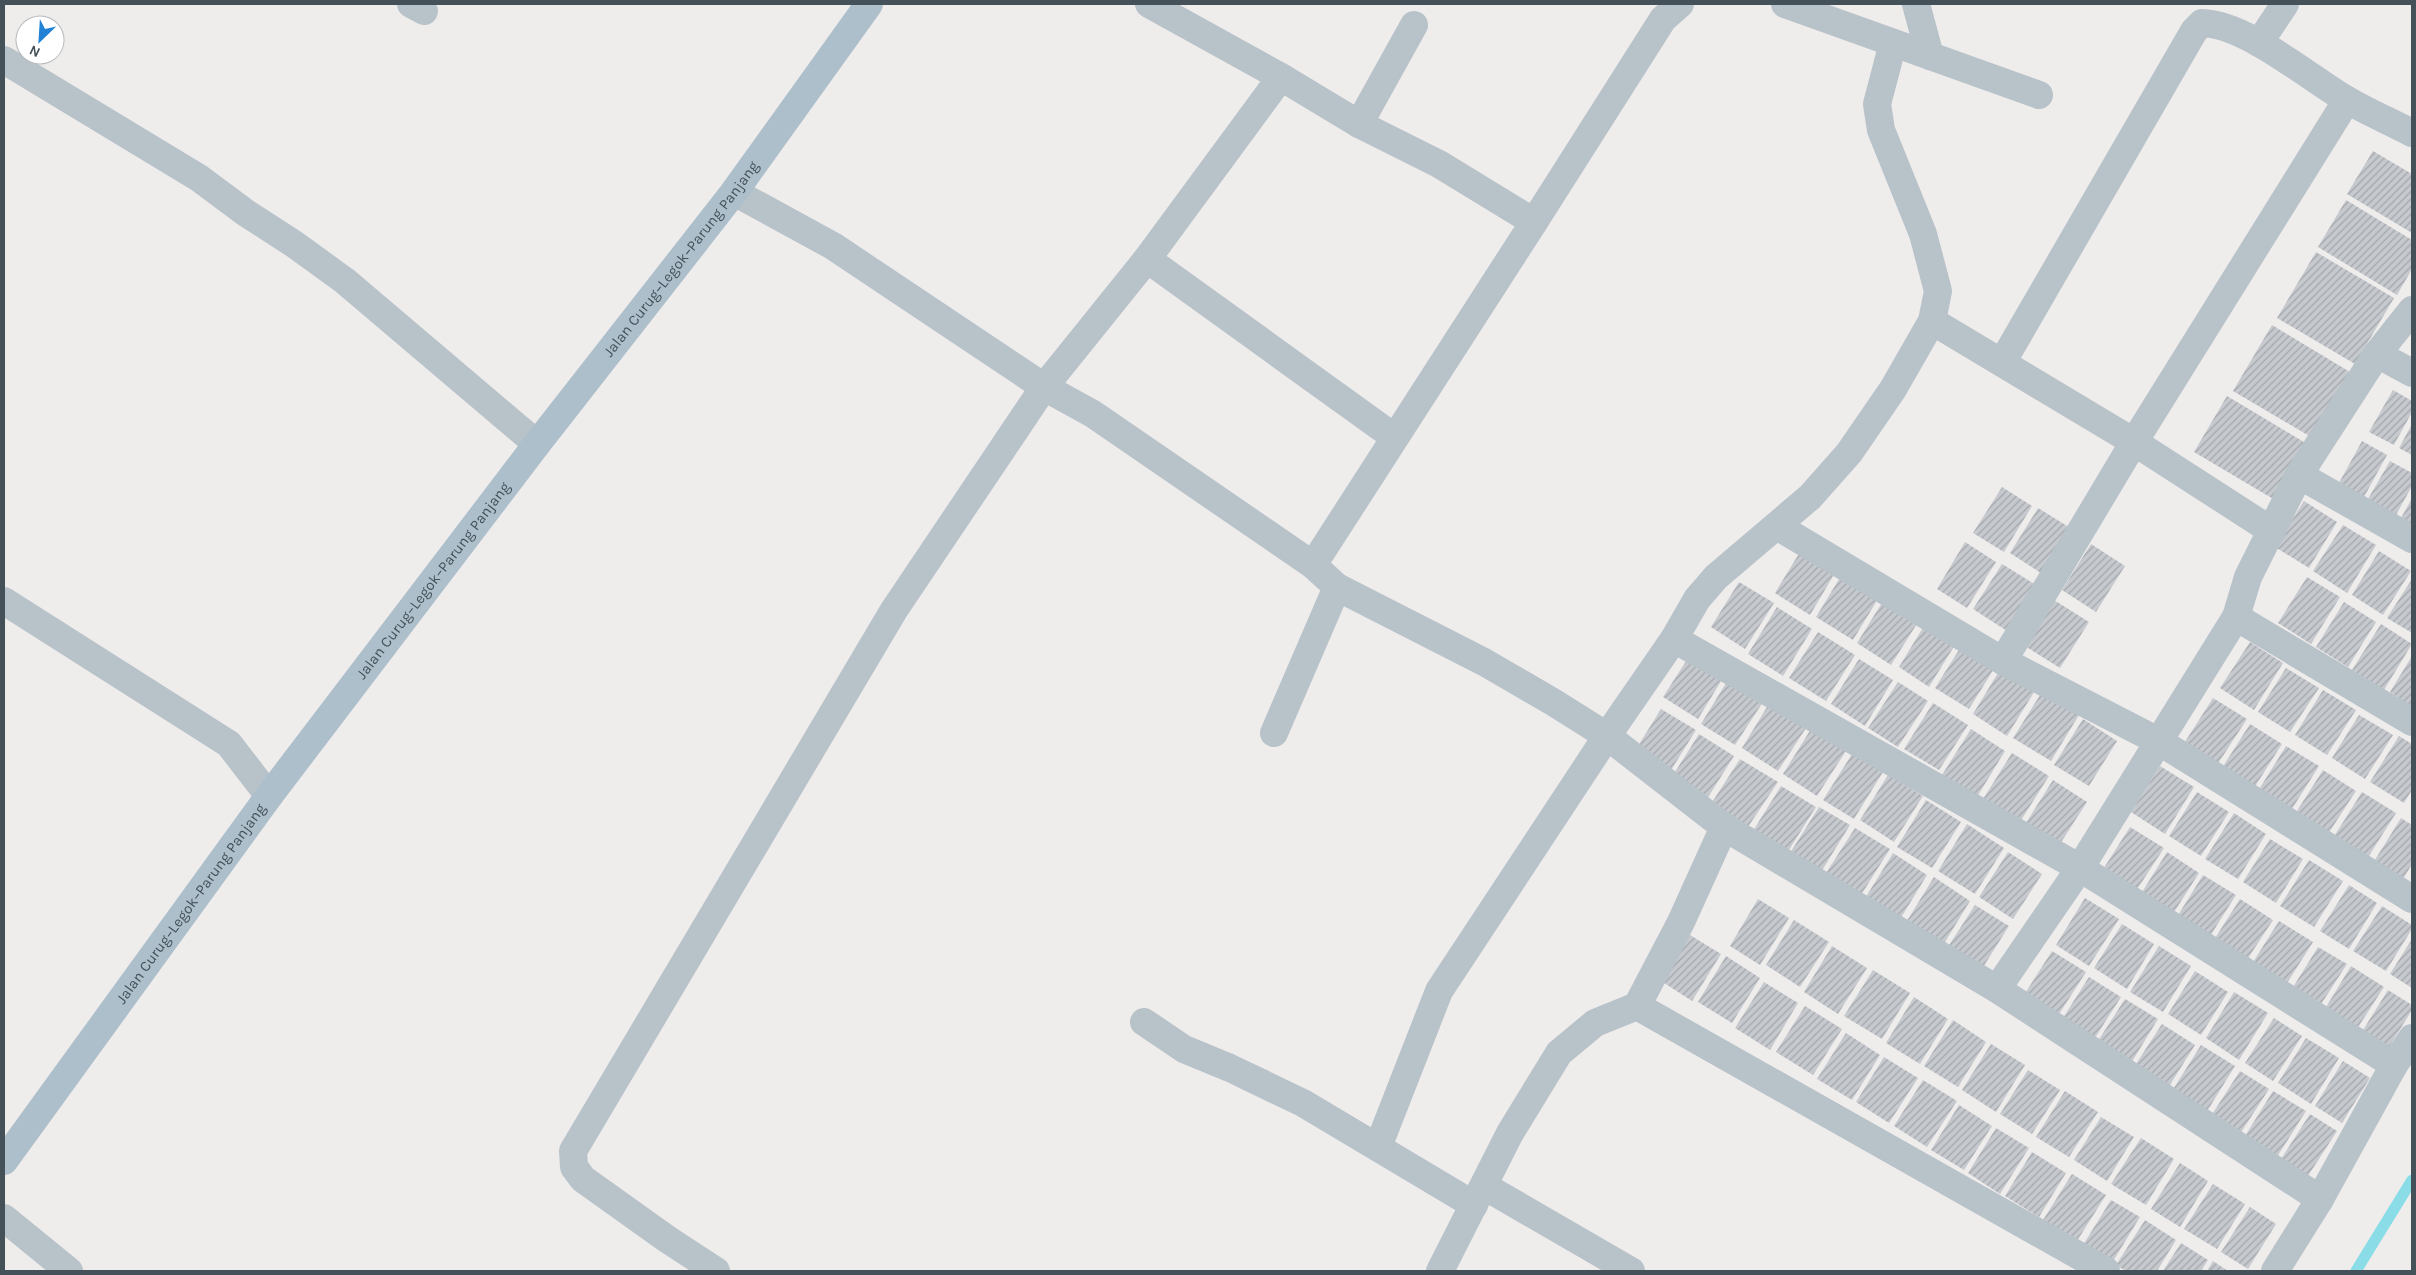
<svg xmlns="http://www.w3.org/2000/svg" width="2416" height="1275" viewBox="0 0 2416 1275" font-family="Karla,sans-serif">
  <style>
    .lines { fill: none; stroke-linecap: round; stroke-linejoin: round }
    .stream { stroke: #8adde7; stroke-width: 11 }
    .building { fill: url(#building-hatch) }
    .minor { stroke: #b8c2c9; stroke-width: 28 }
    .major { stroke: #adbfcb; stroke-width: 28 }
    .labels { text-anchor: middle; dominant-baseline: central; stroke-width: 4; stroke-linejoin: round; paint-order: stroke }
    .street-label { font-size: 15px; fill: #455159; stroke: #fff }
  </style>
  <defs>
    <pattern id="building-hatch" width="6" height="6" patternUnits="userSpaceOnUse" patternTransform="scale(1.25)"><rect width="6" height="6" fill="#c6cacf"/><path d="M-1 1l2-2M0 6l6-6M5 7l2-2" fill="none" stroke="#a3a6ab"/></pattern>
  </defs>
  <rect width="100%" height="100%" fill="#efecec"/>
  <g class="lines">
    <polyline class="stream" points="2356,1271 2412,1180"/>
  </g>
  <g class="building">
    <polygon points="2373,151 2412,174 2412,233 2347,194"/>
    <polygon points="2346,200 2412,240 2412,269 2397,295 2318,247"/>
    <polygon points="2316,252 2394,298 2355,364 2277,318"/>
    <polygon points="2272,325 2350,372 2311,437 2233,391"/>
    <polygon points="2393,390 2412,401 2412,412 2394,445 2369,432"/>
    <polygon points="2227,396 2309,445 2275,500 2194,452"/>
    <polygon points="2412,424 2412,455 2399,448"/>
    <polygon points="2362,441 2387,455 2364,497 2339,483"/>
    <polygon points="2390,461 2412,473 2412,486 2396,515 2368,499"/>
    <polygon points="2002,487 2032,506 2004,552 1973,533"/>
    <polygon points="2412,498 2412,525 2401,518"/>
    <polygon points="2304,501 2337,522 2309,568 2275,547"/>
    <polygon points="2038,508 2072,529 2044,575 2010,553"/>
    <polygon points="2343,525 2376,545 2347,593 2313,571"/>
    <polygon points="1965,542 1996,562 1967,608 1937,589"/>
    <polygon points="2091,544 2125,566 2096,612 2062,590"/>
    <polygon points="1803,547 1838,568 1810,615 1775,593"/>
    <polygon points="2379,551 2411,571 2383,615 2352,595"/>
    <polygon points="2002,564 2036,585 2007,631 1973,609"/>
    <polygon points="1844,571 1881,594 1853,640 1816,617"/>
    <polygon points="2307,577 2340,597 2311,644 2278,623"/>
    <polygon points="2412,579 2412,633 2387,618"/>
    <polygon points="1739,582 1774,603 1745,649 1711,627"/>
    <polygon points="1885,598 1920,619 1891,665 1857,643"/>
    <polygon points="2054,600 2089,622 2060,668 2025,646"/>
    <polygon points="2344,602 2376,622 2348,667 2316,647"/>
    <polygon points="1777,607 1812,629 1783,676 1748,654"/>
    <polygon points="1927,621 1958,640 1929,687 1899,667"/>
    <polygon points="2381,624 2412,644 2384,690 2352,670"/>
    <polygon points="1818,632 1855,655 1826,701 1789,678"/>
    <polygon points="1964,642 1997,664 1969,709 1935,688"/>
    <polygon points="2250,642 2283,663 2254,710 2220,688"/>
    <polygon points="1692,652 1726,673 1698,719 1663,697"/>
    <polygon points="2412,656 2412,707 2390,692"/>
    <polygon points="1859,659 1893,680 1865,726 1831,704"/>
    <polygon points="2001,668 2036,689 2007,736 1973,714"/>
    <polygon points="2286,668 2319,688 2290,732 2258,712"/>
    <polygon points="1729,678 1765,699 1735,745 1701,724"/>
    <polygon points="1898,682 1928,701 1898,747 1868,728"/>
    <polygon points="2323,690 2356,710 2327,755 2295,735"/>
    <polygon points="2042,692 2079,715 2051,761 2013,738"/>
    <polygon points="2213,698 2247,719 2217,765 2183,745"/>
    <polygon points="1770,702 1808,725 1778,771 1742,748"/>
    <polygon points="1933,703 1968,725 1939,770 1904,749"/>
    <polygon points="1661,709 1696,730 1668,775 1633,754"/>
    <polygon points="2359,715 2393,735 2365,779 2332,758"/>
    <polygon points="2083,719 2117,741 2089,786 2054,765"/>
    <polygon points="2250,724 2282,744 2254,788 2222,768"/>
    <polygon points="1811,729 1846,751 1817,796 1783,774"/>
    <polygon points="1971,729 2005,751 1977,797 1942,775"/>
    <polygon points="1699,734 1734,756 1705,802 1670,780"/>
    <polygon points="2399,736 2412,744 2412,790 2404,803 2370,782"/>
    <polygon points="2286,746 2319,766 2290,812 2258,791"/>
    <polygon points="2012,753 2049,776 2020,822 1983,799"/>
    <polygon points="1852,754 1883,772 1854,819 1823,800"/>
    <polygon points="1740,759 1778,782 1748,827 1711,804"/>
    <polygon points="2160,766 2194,787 2165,834 2131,812"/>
    <polygon points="2323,770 2356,791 2328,834 2295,814"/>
    <polygon points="1888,775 1923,796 1894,842 1860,820"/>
    <polygon points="2053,780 2087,802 2058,847 2024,826"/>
    <polygon points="1781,786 1816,807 1787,853 1753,831"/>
    <polygon points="2197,792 2229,812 2201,856 2169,836"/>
    <polygon points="2362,792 2396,813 2367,859 2333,838"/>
    <polygon points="1926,800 1961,822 1932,868 1897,847"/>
    <polygon points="1819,807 1850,825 1821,872 1790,853"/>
    <polygon points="2234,813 2266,834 2238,879 2205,859"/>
    <polygon points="2401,818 2412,825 2412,864 2402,881 2373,863"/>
    <polygon points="1967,824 2004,848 1975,894 1938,871"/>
    <polygon points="2130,827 2164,848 2134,894 2100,874"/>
    <polygon points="1855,828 1890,849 1861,895 1826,873"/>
    <polygon points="2270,839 2303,859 2276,903 2243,882"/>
    <polygon points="2008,852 2042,874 2013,919 1979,897"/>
    <polygon points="2167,852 2199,873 2171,917 2139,897"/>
    <polygon points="1893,853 1927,875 1899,921 1864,900"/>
    <polygon points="2309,860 2343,881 2314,927 2280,906"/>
    <polygon points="2203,875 2236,895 2207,941 2175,920"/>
    <polygon points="1934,877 1970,901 1942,947 1905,924"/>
    <polygon points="2349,885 2377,903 2349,949 2320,931"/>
    <polygon points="2085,898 2119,919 2089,966 2056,945"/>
    <polygon points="1758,899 1789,918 1760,965 1730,946"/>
    <polygon points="2240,899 2273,920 2245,963 2212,943"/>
    <polygon points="1975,905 2009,926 1980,972 1946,950"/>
    <polygon points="2382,906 2412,925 2412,929 2386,971 2353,951"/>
    <polygon points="1794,920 1829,942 1800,987 1766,965"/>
    <polygon points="2279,921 2313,942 2284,988 2250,967"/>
    <polygon points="2122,924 2154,944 2127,989 2094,968"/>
    <polygon points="1690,935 1721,954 1692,1001 1661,981"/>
    <polygon points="2412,939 2412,988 2390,974"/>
    <polygon points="1832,946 1867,968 1838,1014 1804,992"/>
    <polygon points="2159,946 2191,966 2163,1012 2130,992"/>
    <polygon points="2318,947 2347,964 2318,1009 2290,992"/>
    <polygon points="2052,951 2086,972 2056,1019 2022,998"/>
    <polygon points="1726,956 1760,978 1732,1023 1698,1002"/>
    <polygon points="2351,966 2384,987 2355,1032 2323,1012"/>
    <polygon points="1873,970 1910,993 1882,1039 1844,1016"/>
    <polygon points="2195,971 2228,992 2201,1035 2168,1014"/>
    <polygon points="2089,977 2121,997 2093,1041 2061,1021"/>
    <polygon points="1764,982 1798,1003 1770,1050 1735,1028"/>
    <polygon points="2388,990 2412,1005 2412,1010 2386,1052 2360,1035"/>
    <polygon points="2234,992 2268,1013 2239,1060 2206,1038"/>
    <polygon points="1914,997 1948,1019 1920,1064 1886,1043"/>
    <polygon points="2125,999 2158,1019 2130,1065 2096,1044"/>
    <polygon points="1805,1006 1842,1029 1813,1075 1776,1052"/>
    <polygon points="2274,1018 2302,1036 2273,1081 2245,1063"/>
    <polygon points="1953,1020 1986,1042 1958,1087 1924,1066"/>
    <polygon points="2162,1024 2195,1045 2168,1088 2134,1067"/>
    <polygon points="1846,1033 1880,1055 1852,1100 1817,1079"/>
    <polygon points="2306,1038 2339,1058 2311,1104 2278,1083"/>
    <polygon points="1991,1044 2025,1065 1996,1112 1962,1090"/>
    <polygon points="2201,1045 2235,1066 2206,1113 2172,1091"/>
    <polygon points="1884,1057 1918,1078 1889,1123 1856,1102"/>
    <polygon points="2343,1061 2370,1078 2342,1123 2315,1106"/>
    <polygon points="2028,1070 2060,1090 2032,1134 2000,1114"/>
    <polygon points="2240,1071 2269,1089 2240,1134 2211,1116"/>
    <polygon points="1923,1080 1957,1101 1927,1147 1894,1126"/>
    <polygon points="2065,1091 2098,1112 2069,1157 2036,1137"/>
    <polygon points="2273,1091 2306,1111 2277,1157 2245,1136"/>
    <polygon points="1959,1105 1992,1126 1964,1170 1931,1150"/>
    <polygon points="2310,1114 2337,1131 2308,1176 2281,1159"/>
    <polygon points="2101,1117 2134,1137 2107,1181 2074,1160"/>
    <polygon points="1996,1128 2029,1148 2000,1194 1968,1173"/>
    <polygon points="2141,1138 2174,1159 2146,1205 2111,1184"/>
    <polygon points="2032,1152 2066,1173 2039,1217 2005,1196"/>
    <polygon points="2180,1163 2208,1181 2180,1227 2151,1209"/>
    <polygon points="2072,1174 2106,1195 2077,1241 2043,1220"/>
    <polygon points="2213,1184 2245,1204 2217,1249 2184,1229"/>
    <polygon points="2111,1200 2140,1217 2112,1263 2083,1245"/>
    <polygon points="2250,1207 2276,1224 2248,1269 2221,1252"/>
    <polygon points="2145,1220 2176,1240 2157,1271 2126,1271 2116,1265"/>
    <polygon points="2181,1243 2208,1260 2201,1271 2163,1271"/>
    <polygon points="2213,1261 2228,1271 2207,1271"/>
  </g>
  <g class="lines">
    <g class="minor">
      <polyline points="411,4 424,11"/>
      <polyline points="1149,4 1281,77 1359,124 1439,164 1534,222 1313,565"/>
      <polyline points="1785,4 2039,95"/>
      <polyline points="1916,4 1930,56"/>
      <polyline points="2259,43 2285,4"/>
      <polyline points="4,60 199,178 246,213 294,244 345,281 537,444"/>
      <polyline points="1359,124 1414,25"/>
      <polyline points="734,192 833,246 1044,387 1093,414 1313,565 1337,587 1484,662 1553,702 1607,736 1724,827 1997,989 2320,1199"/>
      <polyline points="1534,222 1663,19 1680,4"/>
      <polyline points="1147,259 1394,437"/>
      <polyline points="1932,321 2134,442 2272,531"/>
      <polyline points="2377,354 2412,373"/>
      <path d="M 2003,361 L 2194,31 L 2202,23 C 2246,24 2308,77 2347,100 C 2368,112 2391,122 2412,133"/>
      <polyline points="2299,475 2412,539"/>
      <polyline points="1777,526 2003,661 2160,742 2412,899"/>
      <polyline points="4,601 229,744 269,796"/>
      <polyline points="2236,617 2412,722"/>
      <polyline points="1674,639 2080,868 2394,1065"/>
      <polyline points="2003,661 2134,442 2347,100"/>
      <polyline points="1274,733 1337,587"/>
      <polyline points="1997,989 2080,868 2236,617 2248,577 2299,475 2377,354 2412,310"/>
      <polyline points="1637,1006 2106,1271"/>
      <polyline points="1144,1022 1184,1049 1230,1068 1303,1103 1474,1205"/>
      <polyline points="1378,1147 1439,991 1607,736 1674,639 1697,599 1716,577 1810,497 1849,453 1893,389 1932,321 1938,291 1923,234 1881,130 1877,104 1893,43"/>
      <polyline points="1484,1186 1631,1271"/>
      <polyline points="4,1218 69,1271"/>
      <polyline points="716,1271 667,1239 583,1179 574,1167 573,1151 894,610 1044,387 1147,259 1281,77"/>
      <polyline points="1440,1271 1510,1133 1559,1053 1595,1023 1637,1006 1681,922 1724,827"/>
      <polyline points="2275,1271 2320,1199 2394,1065 2412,1038"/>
    </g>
    <path class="major" id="s1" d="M 4,1161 L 269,796 L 537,444 L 734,192 L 869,4"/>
  </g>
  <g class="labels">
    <g class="street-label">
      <text stroke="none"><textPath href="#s1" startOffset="1128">Jalan Curug–Legok–Parung Panjang</textPath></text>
      <text stroke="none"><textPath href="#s1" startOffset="722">Jalan Curug–Legok–Parung Panjang</textPath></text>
      <text stroke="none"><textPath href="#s1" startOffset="318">Jalan Curug–Legok–Parung Panjang</textPath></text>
    </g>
  </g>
  <rect width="2416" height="1275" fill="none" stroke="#455159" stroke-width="10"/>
  <g transform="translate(40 40) rotate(205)"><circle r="24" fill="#ffffff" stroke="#b5b9bd"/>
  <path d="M0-4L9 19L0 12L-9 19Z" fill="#2081d5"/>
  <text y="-8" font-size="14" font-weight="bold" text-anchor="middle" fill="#455159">N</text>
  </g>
</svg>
